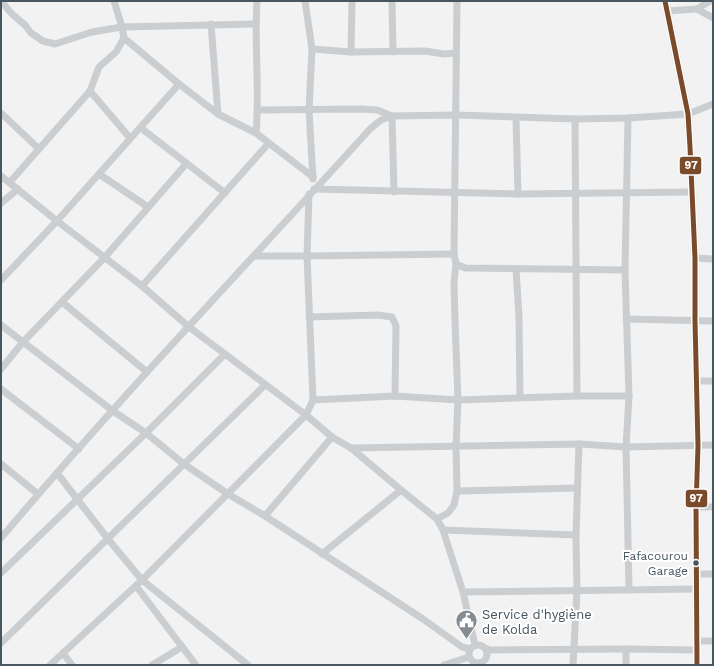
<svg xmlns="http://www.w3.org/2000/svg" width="714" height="666" viewBox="0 0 714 666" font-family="'Work Sans',sans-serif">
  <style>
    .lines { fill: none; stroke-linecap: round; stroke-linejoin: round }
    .minor { stroke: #cbced1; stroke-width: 7 }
    .major { stroke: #c8cccf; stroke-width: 8 }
    .bus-1-casing { stroke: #fff; stroke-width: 8 }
    .bus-1 { stroke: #7a4b2a; stroke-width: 5 }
    .bus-dot { fill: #485660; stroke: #fff; stroke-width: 1.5 }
    .labels { text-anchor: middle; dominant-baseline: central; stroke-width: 4; stroke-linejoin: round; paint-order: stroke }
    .bus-label { font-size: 12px; fill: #485660; stroke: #fff; text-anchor: end }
    .poi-label { font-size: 13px; fill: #485660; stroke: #fff; text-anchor: start }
    .line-badge { stroke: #fff; stroke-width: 1.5 }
    .badge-label { font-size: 11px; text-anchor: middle; font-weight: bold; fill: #fff }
  </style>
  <rect width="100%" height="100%" fill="#f3f2f2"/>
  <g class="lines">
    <g class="minor">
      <polyline points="1,1 12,14 25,25 31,33 43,41 55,44 92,32 122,27 255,24"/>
      <polyline points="114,1 122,27 124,38 179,84 218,114 256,133 313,177"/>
      <polyline points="305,1 312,49 309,110 313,179"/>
      <polyline points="392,1 393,52"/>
      <polyline points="697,9 713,18"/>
      <polyline points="667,11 697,9 710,1"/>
      <polyline points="211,24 218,114"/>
      <polyline points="312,49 351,52 425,51 444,54 456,53"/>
      <polyline points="351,52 352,1"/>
      <polyline points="90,91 130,138"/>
      <polyline points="258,110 360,109 377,110 392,116 394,192"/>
      <polyline points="1,113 39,149"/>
      <polyline points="516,118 518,194"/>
      <polyline points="628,118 625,270 629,396 626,447 629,590"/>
      <polyline points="575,119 577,396"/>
      <polyline points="141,128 225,193"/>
      <path d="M 256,133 C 260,89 254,45 257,1"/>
      <polyline points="99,174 148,207"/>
      <polyline points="1,176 57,221 142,286 189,327 306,415 332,437 351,448 401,490 437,519 443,530 463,592 475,645"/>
      <polyline points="10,182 90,91 99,67 116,52 124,38"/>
      <polyline points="314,189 518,194 692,192"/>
      <polyline points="1,203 18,189"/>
      <polyline points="255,256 307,256 454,254"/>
      <polyline points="695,258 713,259"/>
      <polyline points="456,264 465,268 625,270"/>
      <polyline points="516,269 519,317 520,397"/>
      <polyline points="1,280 57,221 179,84"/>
      <polyline points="142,286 268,144"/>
      <polyline points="62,302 147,372"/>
      <polyline points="309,317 378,315 392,317 396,326 395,396"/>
      <polyline points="626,319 713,321"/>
      <polyline points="1,325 113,411 146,433 184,464 228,494 265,516 423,619 462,647 470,649"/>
      <polyline points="1,369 23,342 105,257 186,164"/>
      <polyline points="696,381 713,381"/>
      <polyline points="1,389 79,449"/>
      <polyline points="313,400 395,396 458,400 577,396 629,396"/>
      <polyline points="351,448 579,444 626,447 713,445"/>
      <polyline points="1,464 38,494"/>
      <polyline points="57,473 108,539 142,580 248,665"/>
      <polyline points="457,491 577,488"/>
      <polyline points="696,507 713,507"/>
      <polyline points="265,516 332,437"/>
      <polyline points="437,519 448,513 454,505 457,491 456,447 458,400 455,321 454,283 456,264 454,254 457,1"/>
      <polyline points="443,530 576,535"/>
      <path d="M 1,538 C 119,398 247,265 370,129 L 381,120 L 392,116 L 456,115 L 575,119 L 628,118 L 688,114 L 713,104"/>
      <polyline points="322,554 401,490"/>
      <polyline points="1,573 146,433 225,354"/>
      <polyline points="697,574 713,574"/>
      <polyline points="136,586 196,665"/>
      <polyline points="463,592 696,589"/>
      <polyline points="697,641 713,641"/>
      <polyline points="1,643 265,385"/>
      <circle cx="478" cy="654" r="9"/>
      <polyline points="485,648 490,650 626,649 697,650"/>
      <polyline points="63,653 72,665"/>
      <polyline points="50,665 142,580 306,415 313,400 307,256 309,194"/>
      <polyline points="152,665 182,647"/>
      <polyline points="444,665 469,657"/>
      <polyline points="573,665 577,591 576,535 579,444"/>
      <polyline points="626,665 626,649"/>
    </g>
    <polyline class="major" points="665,1 688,114 690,147 695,258 695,321 698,446 696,507 697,665"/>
    <defs>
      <polyline id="bus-1" points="665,1 688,114 690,147 695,258 695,321 698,446 696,507 697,665"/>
    </defs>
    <use href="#bus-1" class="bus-1-casing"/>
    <use href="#bus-1" class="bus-1"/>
  </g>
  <defs>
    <symbol id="civic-pin" viewBox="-11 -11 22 30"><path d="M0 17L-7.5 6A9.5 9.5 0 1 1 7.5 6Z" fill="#848d93" stroke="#fff"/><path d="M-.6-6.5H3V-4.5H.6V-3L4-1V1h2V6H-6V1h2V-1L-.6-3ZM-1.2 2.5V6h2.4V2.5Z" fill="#fff"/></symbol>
  </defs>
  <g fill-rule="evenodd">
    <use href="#civic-pin" x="454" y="608" width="25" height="34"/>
  </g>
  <circle class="bus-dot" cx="696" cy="563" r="3.5"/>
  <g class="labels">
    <g class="bus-label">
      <text x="688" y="556">Fafacourou<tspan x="688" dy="15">Garage</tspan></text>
    </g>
    <g class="poi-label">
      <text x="482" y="614">Service d'hygiène<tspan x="482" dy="15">de Kolda</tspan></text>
    </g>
  </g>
  <g class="line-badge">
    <rect x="679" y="156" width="23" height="19" rx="4" fill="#7a4b2a"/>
    <rect x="685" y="489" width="23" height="19" rx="4" fill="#7a4b2a"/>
  </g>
  <g class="badge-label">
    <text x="691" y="169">97</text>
    <text x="696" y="502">97</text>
  </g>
  <rect width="714" height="666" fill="none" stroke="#485660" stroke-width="4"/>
</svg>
